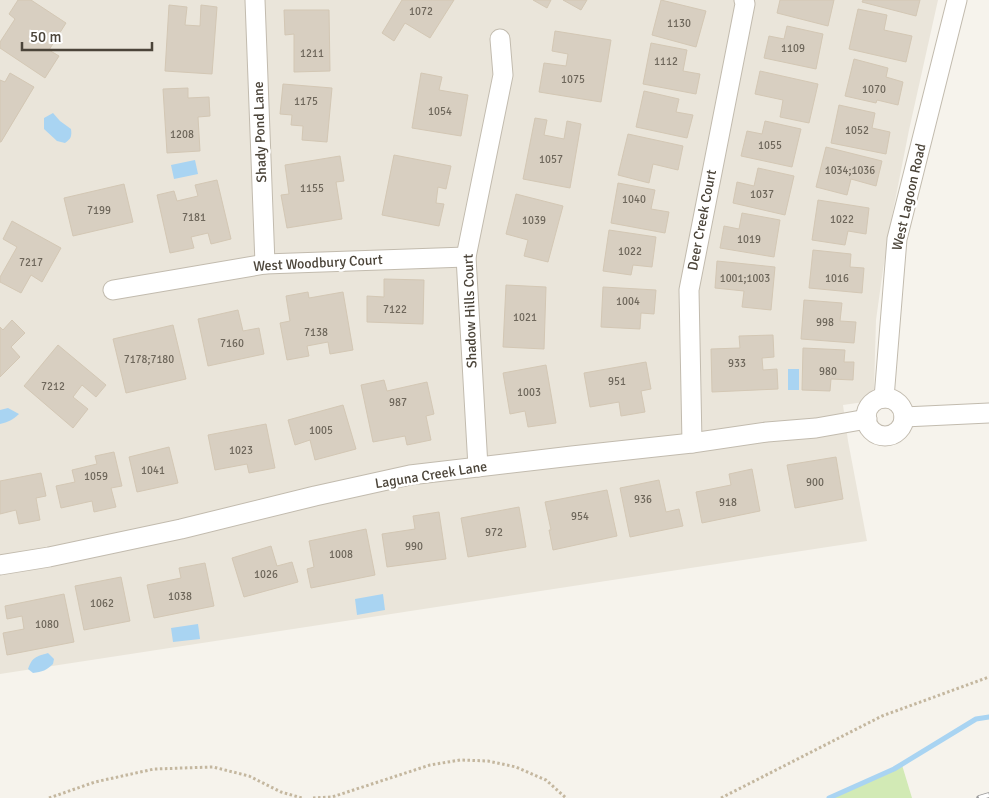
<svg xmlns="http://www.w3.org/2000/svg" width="989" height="798" viewBox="0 0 989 798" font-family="Signika,sans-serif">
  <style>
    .residential { fill: #eae5da }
    .green { fill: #d2eab5 }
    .water { fill: #a9d4f2 }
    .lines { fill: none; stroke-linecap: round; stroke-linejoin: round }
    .stream { stroke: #a9d4f2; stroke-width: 5 }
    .building { fill: #d8cfc1; stroke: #d3c7b4 }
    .minor-casing { stroke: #c2bbae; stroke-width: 21 }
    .path { stroke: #c4b79f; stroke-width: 3; stroke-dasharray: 2.5 2.5; stroke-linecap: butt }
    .minor { stroke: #fff; stroke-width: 19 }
    .rail-casing { stroke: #9a9a9a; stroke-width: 5.5 }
    .rail { stroke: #fff; stroke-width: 4; stroke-dasharray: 11; stroke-linecap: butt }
    .labels { text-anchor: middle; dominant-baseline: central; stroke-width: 5; stroke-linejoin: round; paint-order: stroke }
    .number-label { font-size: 11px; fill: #6e675b }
    .street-label { font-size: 14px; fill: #4b4439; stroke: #fff }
  </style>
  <rect width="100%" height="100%" fill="#f6f3ec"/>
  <polygon class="residential" points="0,0 938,0 909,130 892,216 883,270 876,320 874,389 864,402 843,405 848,441 867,541 0,674"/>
  <polygon class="green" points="902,765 912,798 830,798 894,769"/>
  <g class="water">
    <path d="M 53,113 L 60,121 L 71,129 C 72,136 71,139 65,143 L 57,141 L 44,129 L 44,118 Z"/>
    <polygon points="195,160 198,174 174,179 171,165"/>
    <rect x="788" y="369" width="11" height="21"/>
    <path d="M 8,408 L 19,414 C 13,420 8,422 0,424 L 0,410 Z"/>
    <polygon points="383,594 385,610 357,615 355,599"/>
    <polygon points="198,624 200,639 173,642 171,628"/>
    <path d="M 48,653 L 54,659 L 53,664 C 47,670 42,672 33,673 L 28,669 C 33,656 36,657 48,653 Z"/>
  </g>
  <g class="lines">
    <polyline class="stream" points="829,798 894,769 976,719 989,717"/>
  </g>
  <g class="building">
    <polygon points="18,0 31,0 66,23 49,50 59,56 45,78 0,48 0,42 15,19 9,14"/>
    <polygon points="402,0 454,0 430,38 405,23 394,41 382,33"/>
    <polygon points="533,0 551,0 547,8"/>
    <polygon points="563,0 587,0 581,10"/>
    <polygon points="661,0 706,11 696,47 652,35"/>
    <polygon points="780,0 834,0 828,26 777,13"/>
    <polygon points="863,0 920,0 916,16 862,2"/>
    <polygon points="169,5 187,7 185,25 200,26 201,5 217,7 212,74 165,71"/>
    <polygon points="858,9 887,15 884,30 912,36 906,62 849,49"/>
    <polygon points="284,10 329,10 330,71 294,72 294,34 285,35"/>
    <polygon points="787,26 823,34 816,69 764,58 769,36 784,39"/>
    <polygon points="555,31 611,40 601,102 539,92 544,63 566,66 568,54 552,51"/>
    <polygon points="651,43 687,50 683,71 700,74 696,94 643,84"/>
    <polygon points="854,59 888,68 886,77 903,82 898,105 877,100 876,103 845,96"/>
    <polygon points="760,71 818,84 809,123 780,117 783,100 755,94"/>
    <polygon points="10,73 34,87 1,142 0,142 0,80 5,82"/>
    <polygon points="421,73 442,77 439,90 468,95 461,136 412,128"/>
    <polygon points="283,84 332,88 327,142 302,140 303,126 291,125 292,115 280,114"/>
    <polygon points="188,88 188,98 209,97 210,116 198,117 200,151 167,153 163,89"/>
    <polygon points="644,91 679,99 676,112 693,115 687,138 636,127"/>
    <polygon points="839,105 875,113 872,128 890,132 886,154 831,143"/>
    <polygon points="535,118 547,120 544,135 564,139 567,121 581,124 570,188 523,179"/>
    <polygon points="765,121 801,129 792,167 741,156 747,131 762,134"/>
    <polygon points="628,134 683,146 678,170 653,164 649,183 618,175"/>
    <polygon points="826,147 882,161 876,186 851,179 847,195 816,187"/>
    <polygon points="394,155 451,166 446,189 438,187 436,203 444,204 439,226 382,215"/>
    <polygon points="340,156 344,181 336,182 342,219 287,228 281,195 289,194 285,165"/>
    <polygon points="758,168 794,176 785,215 733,203 737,182 754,186"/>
    <polygon points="217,180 231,239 211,244 208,233 191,237 194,248 170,253 157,195 174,191 177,201 198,196 195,185"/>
    <polygon points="618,183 655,190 651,209 669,212 665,233 611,223"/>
    <polygon points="124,184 133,222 73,236 64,198"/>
    <polygon points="516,194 563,206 548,262 524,256 528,240 506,234"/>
    <polygon points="818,200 869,208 866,234 848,231 845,245 812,240"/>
    <polygon points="742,213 780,220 774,257 720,248 724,226 739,229"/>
    <polygon points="12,221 61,248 42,282 31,275 21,293 0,282 0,277 17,247 3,239"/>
    <polygon points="609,230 656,237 652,267 633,265 631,275 603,271"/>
    <polygon points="813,250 851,254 850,267 864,268 862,293 809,288"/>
    <polygon points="717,261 775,267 771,310 742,307 744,291 715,288"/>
    <polygon points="384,279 424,280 423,324 367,322 367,296 384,297"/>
    <polygon points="506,285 546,287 544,349 503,347"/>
    <polygon points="603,287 656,290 654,314 641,313 640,329 601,327"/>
    <polygon points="308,292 309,298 343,292 353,350 330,354 328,342 307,346 309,356 287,360 280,323 290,321 286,296"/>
    <polygon points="804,300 842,303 840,321 856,322 854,343 801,339"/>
    <polygon points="238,310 243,331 259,328 264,354 208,366 198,319"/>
    <polygon points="12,320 25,333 11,347 20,357 0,377 0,327 3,330"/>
    <polygon points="173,325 186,379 126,393 113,339"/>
    <polygon points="773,335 774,357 762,358 763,370 777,369 778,389 712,392 711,349 740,348 739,336"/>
    <polygon points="58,345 106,385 96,397 82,385 73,397 88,409 73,428 24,386"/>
    <polygon points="803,348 845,350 844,362 854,362 853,380 831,379 830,391 802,390"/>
    <polygon points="646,362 651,389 641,391 645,412 621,416 619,402 590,407 584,373"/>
    <polygon points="546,365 556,423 528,427 525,411 510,414 503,373"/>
    <polygon points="384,380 387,391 427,382 434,414 426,416 431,440 407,445 405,436 373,442 361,385"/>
    <polygon points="343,405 356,449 315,460 310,440 295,445 288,420"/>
    <polygon points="266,424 275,468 249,473 247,464 215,470 208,435"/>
    <polygon points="169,447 178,483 137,492 129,457"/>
    <polygon points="114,452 122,486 111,488 116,507 94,512 92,501 61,508 56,486 75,482 72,470 97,464 95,456"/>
    <polygon points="836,457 843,499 795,508 787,465"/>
    <polygon points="752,469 760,511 702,523 696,492 731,485 729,474"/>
    <polygon points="41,473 46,496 36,498 40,520 19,524 16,510 0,514 0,481"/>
    <polygon points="659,480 666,512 679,509 683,526 630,537 620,488"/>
    <polygon points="607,490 617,536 553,550 549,530 551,530 545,502"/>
    <polygon points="519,507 526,547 468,557 461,518"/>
    <polygon points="439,512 446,559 387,567 382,534 415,529 413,516"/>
    <polygon points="366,529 375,575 311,588 307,569 314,567 309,541"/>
    <polygon points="271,546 277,566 292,562 298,582 244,597 232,558"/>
    <polygon points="205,563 214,606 154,618 147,585 181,578 179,568"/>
    <polygon points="121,577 130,621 84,630 75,586"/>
    <polygon points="64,594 74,642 7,655 3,633 24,629 22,616 7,619 5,606"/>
  </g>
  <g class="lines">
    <defs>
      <g id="minor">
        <polyline points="255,0 265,264"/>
        <polyline points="113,290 265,264 466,257"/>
        <polyline points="884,398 897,239 957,0"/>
        <circle cx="885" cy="417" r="19"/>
        <polyline points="904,417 989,413"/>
        <polyline points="692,443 689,290 745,4 744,0"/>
        <polyline points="478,467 466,257 503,75 500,39"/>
        <polyline points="0,565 49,557 181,529 315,496 410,475 572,456 692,443 767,432 816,428 867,419"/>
      </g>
    </defs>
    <use href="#minor" class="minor-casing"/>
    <g class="path">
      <polyline points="49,798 95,782 154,769 213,767 249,776 281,792 302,798"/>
      <polyline points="313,798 332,797 430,765 460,760 488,761 516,767 546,780 566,798"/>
      <polyline points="721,798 882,716 989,677"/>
    </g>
    <use href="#minor" class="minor"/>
    <defs>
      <polyline id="rail" points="979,798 989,795"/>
    </defs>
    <use href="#rail" class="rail-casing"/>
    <use href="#rail" class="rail"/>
  </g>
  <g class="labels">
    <g class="number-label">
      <text x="421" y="11">1072</text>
      <text x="679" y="23">1130</text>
      <text x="793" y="48">1109</text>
      <text x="312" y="53">1211</text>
      <text x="666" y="61">1112</text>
      <text x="573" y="79">1075</text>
      <text x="874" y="89">1070</text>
      <text x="306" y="101">1175</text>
      <text x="440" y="111">1054</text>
      <text x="857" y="130">1052</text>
      <text x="182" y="134">1208</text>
      <text x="770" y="145">1055</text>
      <text x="551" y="159">1057</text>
      <text x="850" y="170">1034;1036</text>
      <text x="312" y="188">1155</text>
      <text x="762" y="194">1037</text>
      <text x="634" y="199">1040</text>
      <text x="99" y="210">7199</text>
      <text x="194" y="217">7181</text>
      <text x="842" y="219">1022</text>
      <text x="534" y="220">1039</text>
      <text x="749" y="239">1019</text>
      <text x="630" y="251">1022</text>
      <text x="31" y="262">7217</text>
      <text x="745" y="278">1001;1003</text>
      <text x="837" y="278">1016</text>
      <text x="628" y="301">1004</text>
      <text x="395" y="309">7122</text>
      <text x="525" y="317">1021</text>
      <text x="825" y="322">998</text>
      <text x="316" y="332">7138</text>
      <text x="232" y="343">7160</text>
      <text x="149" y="359">7178;7180</text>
      <text x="737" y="363">933</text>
      <text x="828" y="371">980</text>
      <text x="617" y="381">951</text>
      <text x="53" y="386">7212</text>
      <text x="529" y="392">1003</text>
      <text x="398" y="402">987</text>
      <text x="321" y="430">1005</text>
      <text x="241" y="450">1023</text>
      <text x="153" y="470">1041</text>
      <text x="96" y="476">1059</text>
      <text x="815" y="482">900</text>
      <text x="643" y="499">936</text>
      <text x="728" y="502">918</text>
      <text x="580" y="516">954</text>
      <text x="494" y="532">972</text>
      <text x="414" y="546">990</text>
      <text x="341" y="554">1008</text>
      <text x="266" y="574">1026</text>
      <text x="180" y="596">1038</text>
      <text x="102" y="603">1062</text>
      <text x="47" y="624">1080</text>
    </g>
    <g class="street-label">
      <text transform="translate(260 132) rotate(-92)">Shady Pond Lane</text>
      <text transform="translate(909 197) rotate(-77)">West Lagoon Road</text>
      <text transform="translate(702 220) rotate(-79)">Deer Creek Court</text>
      <text transform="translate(318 263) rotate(-3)">West Woodbury Court</text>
      <text transform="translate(470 311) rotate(-92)">Shadow Hills Court</text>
      <text transform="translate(431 475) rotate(-9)">Laguna Creek Lane</text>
    </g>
  </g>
  <path d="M22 42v8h130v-8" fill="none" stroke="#4b4439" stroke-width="2.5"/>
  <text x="30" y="42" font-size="15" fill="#4b4439" stroke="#ffffff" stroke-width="4" paint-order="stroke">50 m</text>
</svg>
